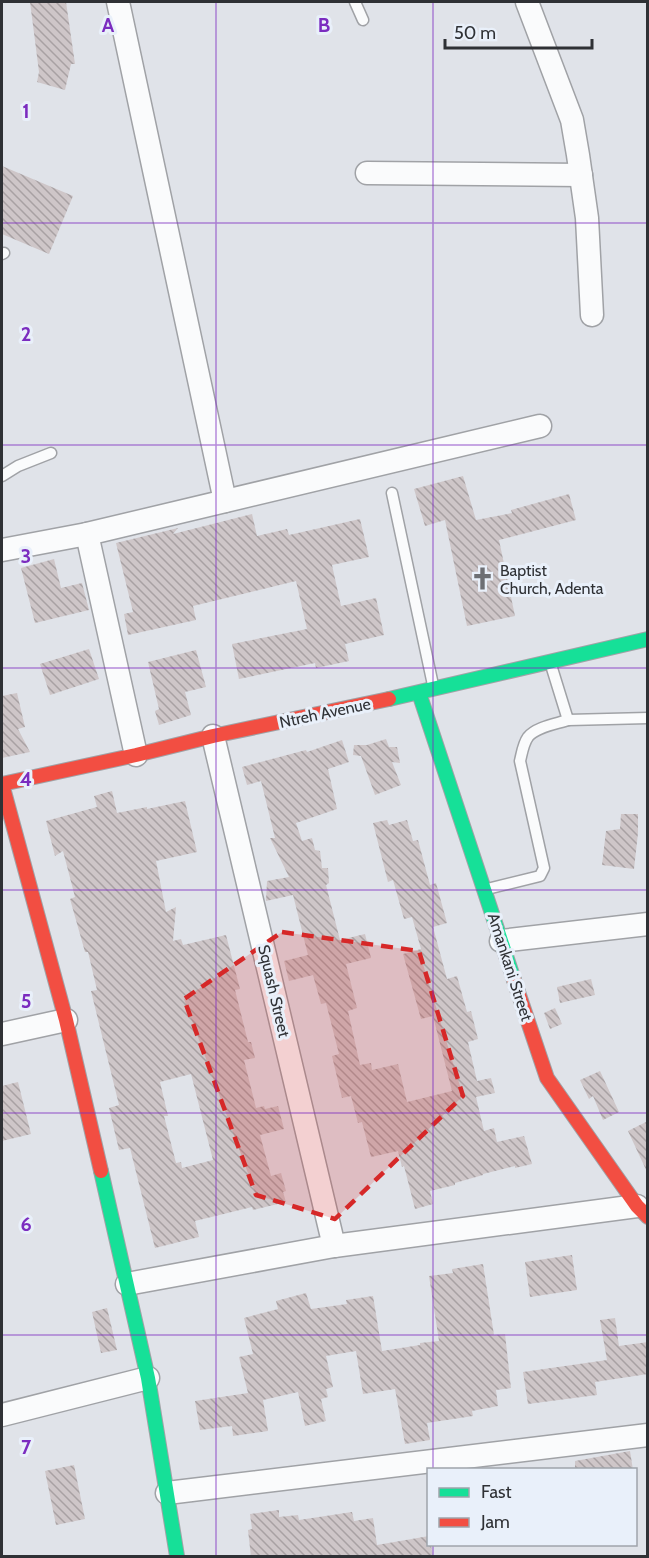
<svg xmlns="http://www.w3.org/2000/svg" width="649" height="1558" viewBox="0 0 649 1558" font-family="Cabin,sans-serif">
  <style>
    .building { fill: url(#building-back-hatch); fill-rule: evenodd }
    .lines { fill: none; stroke-linecap: round; stroke-linejoin: round }
    .lane-casing { stroke: #a0a2a6; stroke-width: 13 }
    .street-casing { stroke: #a0a2a6; stroke-width: 25 }
    .fast-casing { stroke: #a0a2a6; stroke-width: 16 }
    .jam-casing { stroke: #a0a2a6; stroke-width: 16 }
    .lane { stroke: #fafbfc; stroke-width: 10 }
    .street { stroke: #fafbfc; stroke-width: 22 }
    .fast { stroke: #16e098; stroke-width: 14 }
    .jam { stroke: #f24e42; stroke-width: 14 }
    .marked { fill: #d62828; fill-opacity: 0.2; stroke: #d62828; stroke-width: 4.5; stroke-dasharray: 12 8; stroke-linejoin: round }
    .grid { fill: none; stroke: #7b2cbf; stroke-width: 1.5; stroke-opacity: 0.55 }
    .labels { text-anchor: middle; dominant-baseline: central; stroke-width: 6; stroke-linejoin: round; paint-order: stroke }
    .poi-label { font-size: 16px; fill: #2f3135; stroke: #e9f0fa; text-anchor: start }
    .street-label { font-size: 16px; fill: #2f3135; stroke: #e9f0fa }
    .grid-label { font-size: 20px; text-anchor: middle; font-weight: bold; fill: #7b2cbf; stroke: #e9f0fa; stroke-width: 6; stroke-linejoin: round; paint-order: stroke }
  </style>
  <defs>
    <pattern id="building-back-hatch" width="6" height="6" patternUnits="userSpaceOnUse" patternTransform="scale(1.5)"><rect width="6" height="6" fill="#cec6c8"/><path d="M-1 5l2 2M0 0l6 6M5-1l2 2" fill="none" stroke="#a8a1a3"/></pattern>
  </defs>
  <rect width="100%" height="100%" fill="#e0e3e9"/>
  <g class="building">
    <polygon points="30,2 66,2 75,64 71,64 65,90 37,82 39,72"/>
    <polygon points="2,166 73,196 49,254 2,234"/>
    <polygon points="463,476 476,520 512,513 511,510 569,494 576,520 499,540 515,616 467,626 445,520 425,526 414,489"/>
    <polygon points="252,514 257,536 287,529 289,535 360,519 369,557 332,565 341,606 376,598 384,635 345,644 349,661 316,668 315,663 239,679 232,644 307,629 296,581 193,606 196,620 128,635 124,614 133,612 116,543 178,528 173,534"/>
    <polygon points="54,559 61,588 82,583 89,610 35,623 21,568"/>
    <polygon points="89,649 99,679 50,695 40,664"/>
    <polygon points="196,650 206,687 185,692 191,715 159,725 155,711 159,709 148,662"/>
    <polygon points="17,693 25,727 18,729 30,752 2,758 2,696"/>
    <polygon points="386,739 389,747 397,747 400,763 392,762 401,785 375,795 361,756 353,755 354,745 367,745"/>
    <polygon points="342,740 349,762 328,769 337,809 296,823 302,841 312,838 315,850 320,851 322,868 328,868 329,883 326,885 340,940 365,934 371,958 346,964 357,1008 348,1011 360,1065 371,1063 372,1070 398,1064 407,1102 452,1091 433,1016 421,1019 403,954 421,949 412,917 404,919 393,880 388,882 373,823 387,820 389,825 407,820 413,841 418,840 430,885 436,883 447,923 433,927 447,979 457,976 467,1012 471,1011 478,1039 468,1042 477,1081 491,1078 495,1093 476,1097 484,1131 494,1128 497,1142 524,1136 532,1164 515,1168 515,1166 483,1174 483,1175 455,1183 455,1185 430,1191 433,1204 415,1209 404,1166 402,1167 398,1151 371,1157 362,1122 358,1123 351,1096 342,1098 332,1056 339,1054 326,1003 321,1004 313,975 289,981 284,961 308,955 293,895 266,901 267,881 289,877 270,838 275,838 261,781 247,785 242,767 306,750 307,752"/>
    <path d="M 112,791 L 117,813 L 147,807 L 147,809 L 185,801 L 197,852 L 156,861 L 166,912 L 176,907 L 173,941 L 181,939 L 183,945 L 226,935 L 240,989 L 235,990 L 248,1042 L 251,1042 L 255,1058 L 244,1060 L 256,1108 L 264,1106 L 265,1109 L 278,1106 L 284,1129 L 260,1135 L 271,1176 L 281,1173 L 286,1191 L 283,1192 L 286,1202 L 253,1210 L 252,1207 L 195,1221 L 199,1237 L 155,1248 L 130,1148 L 119,1150 L 109,1108 L 119,1105 L 91,991 L 97,990 L 88,952 L 85,952 L 70,899 L 75,897 L 63,851 L 55,856 L 46,821 L 97,807 L 94,796 ZM 191,1074 L 213,1160 L 182,1168 L 181,1162 L 176,1163 L 164,1116 L 168,1116 L 160,1082 Z"/>
    <polygon points="621,814 638,814 638,833 634,869 602,865 606,831 620,829"/>
    <polygon points="591,979 595,995 560,1003 557,987"/>
    <polygon points="555,1008 562,1024 550,1029 544,1013"/>
    <polygon points="600,1071 619,1112 603,1120 593,1096 589,1099 580,1080"/>
    <polygon points="18,1082 31,1134 2,1141 2,1086"/>
    <polygon points="648,1121 648,1174 628,1131"/>
    <polygon points="572,1255 577,1290 530,1297 525,1262"/>
    <polygon points="483,1264 494,1335 505,1334 511,1388 496,1390 498,1406 472,1411 473,1416 427,1423 430,1440 405,1444 395,1389 363,1394 356,1351 326,1356 333,1387 326,1389 328,1397 321,1399 326,1421 305,1426 298,1392 263,1400 268,1431 233,1436 232,1426 200,1430 195,1401 248,1393 239,1357 253,1354 244,1318 278,1309 276,1301 306,1293 311,1309 347,1304 346,1300 373,1296 382,1351 420,1345 420,1343 439,1341 429,1276 453,1273 452,1269"/>
    <polygon points="107,1308 117,1350 101,1353 92,1312"/>
    <polygon points="615,1318 619,1346 648,1342 648,1374 595,1382 597,1395 528,1404 523,1372 607,1360 600,1320"/>
    <polygon points="630,1451 633,1470 575,1470 575,1461"/>
    <polygon points="74,1465 85,1519 56,1525 45,1471"/>
    <polygon points="279,1510 279,1517 298,1515 299,1520 352,1512 354,1521 373,1518 377,1545 429,1536 429,1545 431,1545 433,1557 251,1557 248,1530 252,1529 250,1514"/>
  </g>
  <g class="lines">
    <defs>
      <g id="lane">
        <polyline points="355,2 363,20"/>
        <polyline points="2,254 4,253"/>
        <polyline points="2,476 18,466 51,453"/>
        <polyline points="392,493 433,685"/>
        <polyline points="551,665 568,720 648,718"/>
        <path d="M 487,889 L 540,876 L 544,868 L 520,761 C 522,753 523,744 528,737 C 536,727 556,724 568,720"/>
      </g>
      <g id="street">
        <polyline points="118,2 225,501"/>
        <polyline points="527,2 572,120 578,155 587,218 592,315"/>
        <polyline points="367,173 581,175"/>
        <polyline points="87,534 136,755"/>
        <polyline points="2,550 87,534 540,426"/>
        <polyline points="213,736 334,1246"/>
        <polyline points="501,941 648,924"/>
        <polyline points="2,1034 66,1020"/>
        <polyline points="127,1284 334,1246 637,1206"/>
        <polyline points="2,1415 148,1378"/>
        <polyline points="167,1493 648,1435"/>
      </g>
      <g id="fast">
        <polyline points="419,693 514,980"/>
        <polyline points="389,699 648,639"/>
        <polyline points="101,1171 148,1378 177,1556"/>
      </g>
      <g id="jam">
        <polyline points="2,784 66,1020 101,1171"/>
        <polyline points="2,784 136,755 213,736 389,699"/>
        <polyline points="514,980 547,1078 637,1206 648,1217"/>
      </g>
    </defs>
    <use href="#lane" class="lane-casing"/>
    <use href="#street" class="street-casing"/>
    <use href="#fast" class="fast-casing"/>
    <use href="#jam" class="jam-casing"/>
    <use href="#lane" class="lane"/>
    <use href="#street" class="street"/>
    <use href="#fast" class="fast"/>
    <use href="#jam" class="jam"/>
  </g>
  <path class="marked" d="M 282,932 L 419,951 L 463,1096 L 335,1219 L 256,1195 L 184,999 Z"/>
  <path class="grid" d="M 216,2 L 216,1556M 433,2 L 433,1470M 2,223 L 648,223M 2,445 L 648,445M 2,668 L 648,668M 2,890 L 648,890M 2,1113 L 648,1113M 2,1335 L 648,1335M 433,1544 L 433,1556"/>
  <defs>
    <symbol id="church-bare" viewBox="-9 -9 18 18"><path d="M-1.2-6h2.4v3.5h3.3v2.4h-3.3V6h-2.4V-.1h-3.3v-2.4h3.3Z" fill="#6d6f74" stroke="#e9f0fa" stroke-width="2.5" paint-order="stroke"/></symbol>
  </defs>
  <g fill-rule="evenodd">
    <use href="#church-bare" x="466" y="562" width="33" height="33"/>
  </g>
  <g class="labels">
    <g class="poi-label">
      <text x="500" y="570">Baptist<tspan x="500" dy="18">Church, Adenta</tspan></text>
    </g>
    <g class="street-label">
      <text transform="translate(325 713) rotate(-12)">Ntreh Avenue</text>
      <text transform="translate(510 967) rotate(72)">Amankani Street</text>
      <text transform="translate(274 991) rotate(77)">Squash Street</text>
    </g>
  </g>
  <g class="grid-label">
    <text x="108" y="32">A</text>
    <text x="324" y="32">B</text>
    <text x="26" y="118">1</text>
    <text x="26" y="341">2</text>
    <text x="26" y="563">3</text>
    <text x="26" y="786">4</text>
    <text x="26" y="1008">5</text>
    <text x="26" y="1231">6</text>
    <text x="26" y="1454">7</text>
  </g>
  <rect width="649" height="1558" fill="none" stroke="#2f3135" stroke-width="6"/>
  <rect x="427" y="1468" width="210" height="78" fill="#e9f0fa" stroke="#9fa4ab" stroke-width="1.5"/>
  <rect x="439" y="1488" width="30" height="9" fill="#16e098" stroke="#9fa4ab" stroke-width="1.5"/>
  <text x="481" y="1498" font-size="18" fill="#2f3135">Fast</text>
  <rect x="439" y="1518" width="30" height="9" fill="#f24e42" stroke="#9fa4ab" stroke-width="1.5"/>
  <text x="481" y="1528" font-size="18" fill="#2f3135">Jam</text>
  <path d="M445 39v9h147v-9" fill="none" stroke="#2f3135" stroke-width="3"/>
  <text x="454" y="39" font-size="18" fill="#2f3135" stroke="#e9f0fa" stroke-width="4.5" paint-order="stroke">50 m</text>
</svg>
